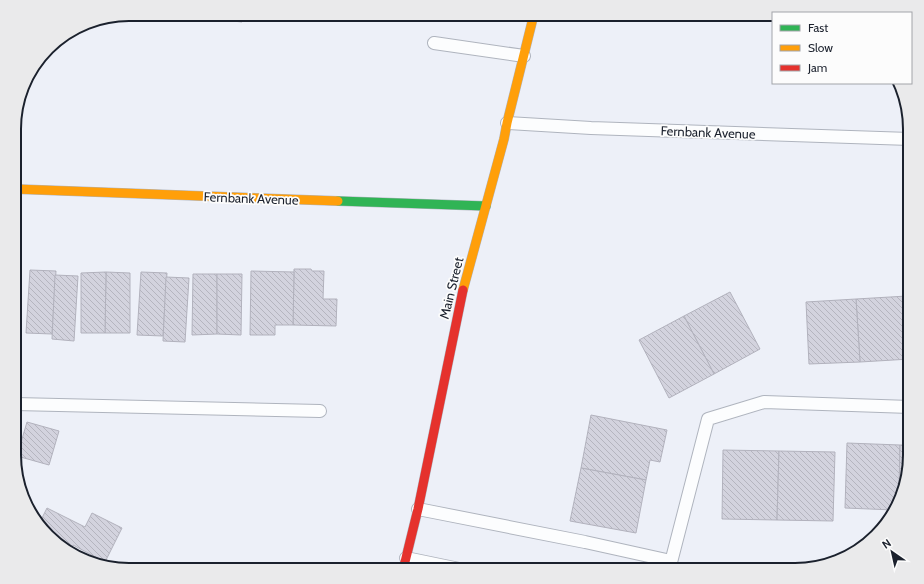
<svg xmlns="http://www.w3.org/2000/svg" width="924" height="584" viewBox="0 0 924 584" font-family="Cabin,sans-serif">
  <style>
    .building { fill: url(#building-back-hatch); stroke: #b2b2bd }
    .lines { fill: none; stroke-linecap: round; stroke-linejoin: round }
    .lane-casing { stroke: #afb4be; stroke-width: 14 }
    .fast-casing { stroke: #afb4be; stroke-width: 10 }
    .slow-casing { stroke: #afb4be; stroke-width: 10 }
    .jam-casing { stroke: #afb4be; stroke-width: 10 }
    .lane { stroke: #fcfdfe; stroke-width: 12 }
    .fast { stroke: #30b455; stroke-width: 9 }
    .slow { stroke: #ff9f0a; stroke-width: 9 }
    .jam { stroke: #e5322d; stroke-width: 9 }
    .labels { text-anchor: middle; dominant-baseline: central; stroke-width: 3.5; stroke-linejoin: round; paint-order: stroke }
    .street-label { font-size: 13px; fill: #1b212d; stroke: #fcfcfc }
    .rim { fill: none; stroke: #1b212d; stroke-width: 2 }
  </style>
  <defs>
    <pattern id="building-back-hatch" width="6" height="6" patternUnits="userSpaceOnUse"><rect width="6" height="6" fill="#d3d3de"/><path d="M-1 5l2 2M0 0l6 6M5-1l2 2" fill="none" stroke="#b5b5bf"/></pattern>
  </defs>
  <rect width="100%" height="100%" fill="#edf0f8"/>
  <g class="building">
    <polygon points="204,14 243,14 242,22 204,18"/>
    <polygon points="294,269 311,269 312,271 324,271 323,299 337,299 336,326 293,325"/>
    <polygon points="30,270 56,271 52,334 26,333"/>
    <rect x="15" y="271" width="4" height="60"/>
    <polygon points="251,271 294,272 293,325 275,325 275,335 250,335"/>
    <polygon points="106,272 130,273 130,333 105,333"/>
    <polygon points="106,272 105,333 81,333 81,273"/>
    <polygon points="141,272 167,273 163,336 137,335"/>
    <polygon points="193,274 217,274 217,334 192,335"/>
    <polygon points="217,274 242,274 241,335 217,334"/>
    <polygon points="55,275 78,276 74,341 52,339"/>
    <polygon points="166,277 189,278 185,342 163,341"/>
    <polygon points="730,292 760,349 714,374 684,316"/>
    <polygon points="907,296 910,296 910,357"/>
    <polygon points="907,296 910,359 860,362 856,299"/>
    <polygon points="856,299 860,362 809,364 806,302"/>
    <polygon points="684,316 714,374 669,398 639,340"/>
    <polygon points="591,415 667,430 660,462 650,460 646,480 581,468"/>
    <polygon points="27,422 59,431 49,465 17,456"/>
    <polygon points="847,443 900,445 899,495 894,510 845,508"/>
    <polygon points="900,445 910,445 910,462 899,495"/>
    <polygon points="723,450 779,451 777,520 722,519"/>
    <polygon points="779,451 835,452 833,521 777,520"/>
    <polygon points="581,468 646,480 636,533 570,521"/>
    <polygon points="47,508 85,527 92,513 122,528 105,562 73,545 70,552 65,551 39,524"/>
  </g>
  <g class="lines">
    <defs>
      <g id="lane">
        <polyline points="434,43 524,56"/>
        <polyline points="507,123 591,128 910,139"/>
        <polyline points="15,404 320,411"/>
        <polyline points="418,509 585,542 671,561"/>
        <polyline points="406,558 464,570"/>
        <polyline points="669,570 708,419 764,402 910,407"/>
      </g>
      <polyline id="fast" points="338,201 486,206"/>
      <g id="slow">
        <polyline points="15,189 338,201"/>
        <polyline points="463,290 504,139 507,123 534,14"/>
      </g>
      <polyline id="jam" points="403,570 418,509 463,290"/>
    </defs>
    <use href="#lane" class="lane-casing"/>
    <use href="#fast" class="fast-casing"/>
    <use href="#slow" class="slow-casing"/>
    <use href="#jam" class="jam-casing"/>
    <use href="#lane" class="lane"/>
    <use href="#fast" class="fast"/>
    <use href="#slow" class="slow"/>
    <use href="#jam" class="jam"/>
  </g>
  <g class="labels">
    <g class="street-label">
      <text transform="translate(708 132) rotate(2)">Fernbank Avenue</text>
      <text transform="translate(251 198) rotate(2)">Fernbank Avenue</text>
      <text transform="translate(451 288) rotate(-76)">Main Street</text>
    </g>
  </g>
  <path d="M0 0H924V584H0ZM129 21H795A108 108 0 0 1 903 129V455A108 108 0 0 1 795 563H129A108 108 0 0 1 21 455V129A108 108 0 0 1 129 21Z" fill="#eaeaeb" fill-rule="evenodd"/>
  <path class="rim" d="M129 21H795A108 108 0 0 1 903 129V455A108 108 0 0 1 795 563H129A108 108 0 0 1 21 455V129A108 108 0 0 1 129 21Z"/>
  <rect x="772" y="12" width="140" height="72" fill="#fcfcfc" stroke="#a2a4a9"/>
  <rect x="780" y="25" width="20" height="6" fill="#30b455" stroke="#a2a4a9"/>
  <text x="808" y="32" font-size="12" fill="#1b212d">Fast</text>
  <rect x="780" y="45" width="20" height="6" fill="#ff9f0a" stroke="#a2a4a9"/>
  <text x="808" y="52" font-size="12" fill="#1b212d">Slow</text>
  <rect x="780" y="65" width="20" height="6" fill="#e5322d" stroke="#a2a4a9"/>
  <text x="808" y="72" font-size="12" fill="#1b212d">Jam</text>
  <g transform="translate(892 552) rotate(326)" stroke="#fcfcfc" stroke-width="3" paint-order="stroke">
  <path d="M0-3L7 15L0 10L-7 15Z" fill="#1b212d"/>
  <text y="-6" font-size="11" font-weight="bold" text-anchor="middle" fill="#1b212d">N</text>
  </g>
</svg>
